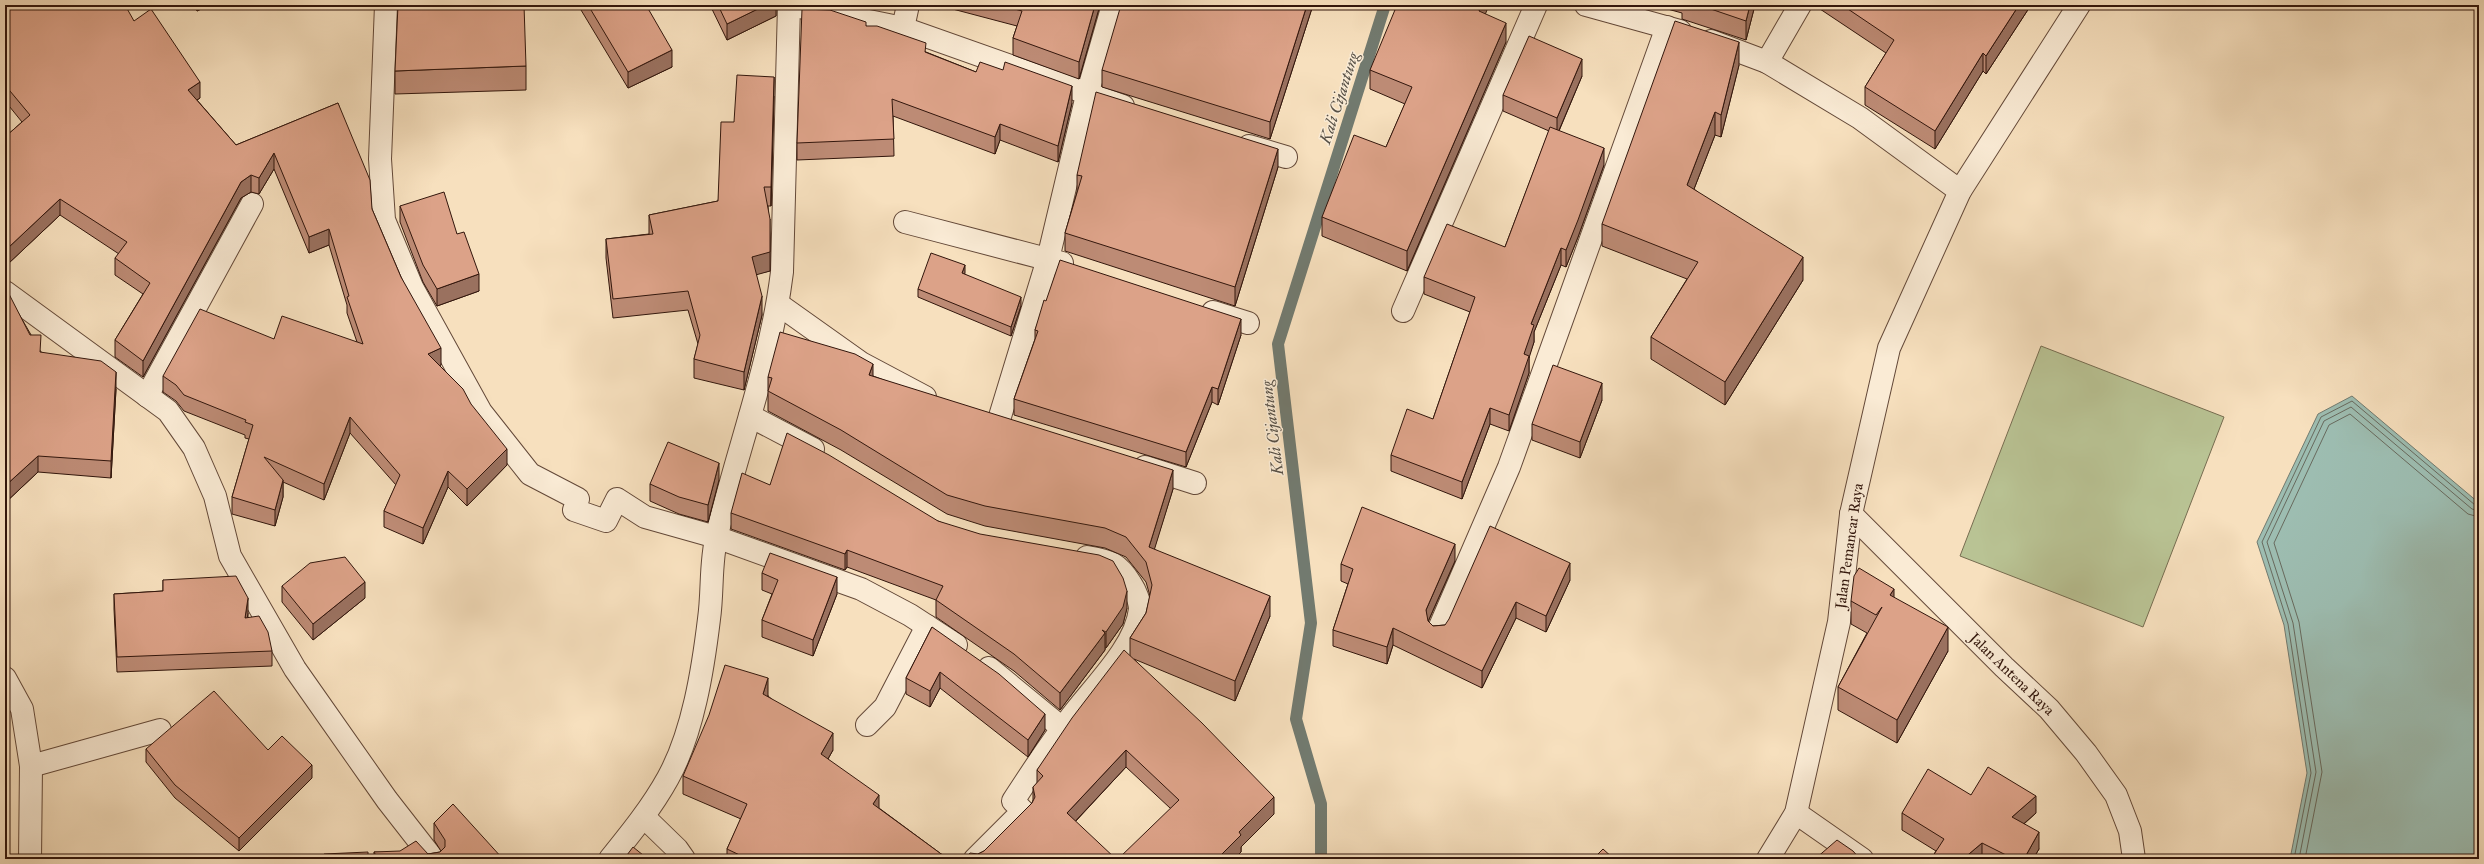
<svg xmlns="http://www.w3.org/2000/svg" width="2484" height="864" viewBox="0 0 2484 864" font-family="'IM FELL Great Primer',serif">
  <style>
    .green { fill: #b9c394; stroke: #766c50 }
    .water { fill: #9dbdb1; stroke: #727a6f }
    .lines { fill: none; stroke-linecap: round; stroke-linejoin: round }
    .shore { stroke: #686a5e; stroke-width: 1 }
    .stream { stroke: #727a6f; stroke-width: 12 }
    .street-casing { stroke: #634838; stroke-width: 24 }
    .street { stroke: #faebd5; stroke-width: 22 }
    .wall { fill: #bd8b75; stroke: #32160c }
    .shaded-wall { fill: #9a715f; stroke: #32160c }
    .building { fill: #dca288; stroke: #32160c }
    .labels { text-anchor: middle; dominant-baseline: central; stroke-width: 3; stroke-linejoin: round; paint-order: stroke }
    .street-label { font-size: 15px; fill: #32160c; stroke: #faebd5 }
    .water-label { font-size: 16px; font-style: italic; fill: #575046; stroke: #faebd5 }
  </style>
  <rect width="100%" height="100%" fill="#f7e0be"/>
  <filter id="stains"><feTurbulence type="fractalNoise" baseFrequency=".005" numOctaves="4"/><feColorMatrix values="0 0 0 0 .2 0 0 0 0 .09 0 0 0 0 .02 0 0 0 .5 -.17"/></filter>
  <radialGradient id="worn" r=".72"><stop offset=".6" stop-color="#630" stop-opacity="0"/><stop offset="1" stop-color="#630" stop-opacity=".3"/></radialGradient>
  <polygon class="green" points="2041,346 2224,417 2143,627 1960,556"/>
  <polygon class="water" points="2352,396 2479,503 2479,859 2290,859 2307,773 2284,625 2257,542 2318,414"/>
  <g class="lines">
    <g class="shore">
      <polyline points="2294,859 2311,773 2288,624 2262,542 2321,417 2352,401 2475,505 2479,506"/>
      <polyline points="2299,859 2316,772 2293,623 2267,542 2324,421 2351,407 2472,509 2479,511"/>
      <polyline points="2305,859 2322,772 2299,622 2274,543 2329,425 2350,414 2468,514 2479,517"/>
    </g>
    <polyline class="stream" points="1321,859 1321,804 1296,719 1311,623 1278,344 1385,5"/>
    <defs>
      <g id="street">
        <polyline points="386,5 380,159 384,220 412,287 481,412 530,474 578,499 574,510 606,521 617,499 645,517 716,537 861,589 910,615 956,645"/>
        <polyline points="790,5 903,28 1123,106"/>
        <polyline points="1586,5 1680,31"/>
        <polyline points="903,28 908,5"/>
        <polyline points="1711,41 1767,62 1860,118 1960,191"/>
        <polyline points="1767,62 1800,5"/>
        <polyline points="1249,146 1286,157"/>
        <polyline points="905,222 1062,263"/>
        <polyline points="5,292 168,411 194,448 215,496 230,556 295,669 387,800 433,859"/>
        <polyline points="778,304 861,363 925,397"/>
        <polyline points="1403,311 1536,5"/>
        <polyline points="1213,312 1248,323"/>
        <polyline points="147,396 252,204"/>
        <polyline points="750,416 813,449"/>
        <polyline points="998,423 1048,259 1087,95 1113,5"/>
        <polyline points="1145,467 1195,483"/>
        <polyline points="1851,514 2004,667 2049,709 2086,753 2116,795 2130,831 2134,859"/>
        <polyline points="1438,631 1509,467 1667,27"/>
        <polyline points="989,668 1062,728"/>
        <polyline points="5,678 22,709 31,766 30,859"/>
        <polyline points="867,725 885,707 927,626"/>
        <polyline points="31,766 160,730"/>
        <polyline points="1796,813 1862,859"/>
        <polyline points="644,817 677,849 684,859"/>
        <path d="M 610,859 C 631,833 652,807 668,778 C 693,733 703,669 709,619 C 713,591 710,562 717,535 C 738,447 771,362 782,272 L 789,5"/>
        <path d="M 975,859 L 1023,811 L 1013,801 C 1031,774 1048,746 1068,721 C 1090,690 1136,648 1140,609 C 1140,602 1135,590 1131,584 C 1118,563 1111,561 1087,557"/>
        <polyline points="1768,859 1796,813 1839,622 1851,514 1889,348 1960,191 2079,5"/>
      </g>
    </defs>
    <use href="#street" class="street-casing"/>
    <use href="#street" class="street"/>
  </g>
  <g class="wall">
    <polygon points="5,5 134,21 200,98 197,100 236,145 338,103 372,209 401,277 441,365 439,365 507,465 467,506 448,487 423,544 384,527 384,511 396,485 350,433 324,500 283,482 283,497 275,526 232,514 232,497 249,439 245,438 245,435 184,411 176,401 163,392 163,376 274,339 357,342 347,313 347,305 329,245 309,253 274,169 259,194 251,192 241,198 143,377 115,357 115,340 143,294 115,275 115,258 119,254 60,215 9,263 5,258 5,137 22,122 5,101"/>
    <polygon points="195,5 209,5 197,11"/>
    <polygon points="578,5 646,5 672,67 628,88"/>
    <polygon points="710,5 776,5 776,16 727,40"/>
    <polygon points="945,5 1100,5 1079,79 1013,55 1013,38 1017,26 945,7"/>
    <polygon points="1313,5 1270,139 1102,87 1102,70"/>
    <polygon points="1653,5 1755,5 1746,40 1682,19 1682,13"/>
    <polygon points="1820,5 2031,5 1986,74 1983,71 1935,149 1865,105 1865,87 1886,53 1820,9"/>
    <polygon points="1485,14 1506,42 1407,271 1322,236 1322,217 1386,147 1405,104 1370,89 1370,70"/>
    <polygon points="866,26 926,52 976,72 1072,103 1058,162 1000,140 995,154 893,116 894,156 797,160 797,143"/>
    <polygon points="1739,65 1721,137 1715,135 1694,189 1803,280 1725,405 1651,359 1651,337 1687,279 1602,246 1602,224"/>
    <polygon points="526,66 526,90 395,94 395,71"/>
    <polygon points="1582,76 1559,131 1604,165 1578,237 1566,267 1561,265 1534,332 1534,342 1529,356 1529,373 1509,431 1490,424 1462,499 1391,471 1391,455 1433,419 1470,312 1424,294 1424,277 1505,247 1549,131 1503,111 1503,95"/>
    <polygon points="774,96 771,206 768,206 770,238 770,271 756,274 762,315 744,390 694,378 694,359 698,344 688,310 613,318 606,258 606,239 649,234 649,215 718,201 734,122"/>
    <polygon points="1278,167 1235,306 1065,251 1065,233 1077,192 1077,175"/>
    <polygon points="400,206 457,234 479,291 437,306 423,282 400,222"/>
    <polygon points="965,273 964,274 1021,306 1011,336 918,297 918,289"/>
    <polygon points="5,290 41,352 116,389 111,478 38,472 5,503"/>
    <polygon points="1046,301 1241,335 1218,405 1212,402 1186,467 1014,415 1014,399 1035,339 1035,330"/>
    <polygon points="873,376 1173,489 1154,549 1270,616 1235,701 1134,659 1274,814 1241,847 1241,852 1170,808 1126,767 1076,821 978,854 984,851 1032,803 1033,800 1033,787 1037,783 1037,770 1130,656 1130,638 1146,613 1150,596 1146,582 1126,557 1105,548 985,526 947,514 841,450 768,411 768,377"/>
    <polygon points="1602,400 1580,458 1532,440 1532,424"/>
    <polygon points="719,480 708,522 679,514 650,501 650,484"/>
    <polygon points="770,485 938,521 1127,608 1123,624 1106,648 1105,648 1105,650 1060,710 1014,671 936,617 936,600 847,567 845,570 731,529 731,513"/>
    <polygon points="1455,561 1428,622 1433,626 1445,625 1570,580 1546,632 1516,618 1482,688 1393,645 1387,664 1333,646 1333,630 1348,584 1341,581 1341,564"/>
    <polygon points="762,573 837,594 813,656 762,637 762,620 772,594 762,590"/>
    <polygon points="163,580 248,613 248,617 272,651 272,666 117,672 114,609 114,594 163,591"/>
    <polygon points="282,586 365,598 313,640 282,602"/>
    <polygon points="1894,598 1948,651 1897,743 1838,710 1838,687 1867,633 1851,624 1851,601"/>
    <polygon points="932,627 1045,730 1028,757 940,688 930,707 906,694 906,678"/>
    <polygon points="768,695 768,696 833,750 828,759 879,808 948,859 727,859 727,849 741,819 683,794 683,776"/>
    <polygon points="146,749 268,750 312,778 239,851 175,798 146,762"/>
    <polygon points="1971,795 2036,813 2024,824 2039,849 2033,859 1931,859 1936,851 1902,830 1902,813"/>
    <polygon points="434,823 503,859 374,859 374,852 428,854 440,852 441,851 434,840"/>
  </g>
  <g class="shaded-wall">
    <polygon points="197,5 209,5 197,11"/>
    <polygon points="766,5 776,5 776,16 727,40 727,24"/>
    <polygon points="1095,5 1100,5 1079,79 1079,62"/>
    <polygon points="1307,5 1313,5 1270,139 1270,122"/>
    <polygon points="1481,5 1489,5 1479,30 1479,11"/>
    <polygon points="1750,5 1755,5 1746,40 1746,21"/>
    <polygon points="2019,5 2031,5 1986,74 1986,56"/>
    <polygon points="1506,23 1506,42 1407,271 1407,251"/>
    <polygon points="1739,42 1739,65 1721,137 1721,115"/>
    <polygon points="672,50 672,67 628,88 628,72"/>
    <polygon points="1983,53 1983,71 1935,149 1935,131"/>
    <polygon points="1582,59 1582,76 1557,135 1557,118"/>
    <polygon points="774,77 774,96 771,206 771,187"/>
    <polygon points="200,82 200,98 188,106 188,90"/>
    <polygon points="1072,86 1072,103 1058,162 1058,146"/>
    <polygon points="1715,112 1715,135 1687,207 1687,185"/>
    <polygon points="1000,124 1000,140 995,154 995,137"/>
    <polygon points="1604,148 1604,165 1578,237 1566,267 1566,250"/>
    <polygon points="1278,149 1278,167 1235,306 1235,287"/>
    <polygon points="274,153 274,169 259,194 259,178"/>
    <polygon points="251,175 251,192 241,198 143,377 143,361 241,182"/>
    <polygon points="60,199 60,215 9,263 9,247"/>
    <polygon points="770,219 770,271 752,276 752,257"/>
    <polygon points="329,229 329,245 309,253 309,237"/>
    <polygon points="1561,248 1561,265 1534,332 1534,342 1529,358 1529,356 1529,373 1509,431 1509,415 1531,324"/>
    <polygon points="1803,257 1803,280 1725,405 1725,382"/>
    <polygon points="965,265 965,273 962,282 962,273"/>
    <polygon points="479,274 479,291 437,306 437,289"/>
    <polygon points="762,296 762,315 744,390 744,372"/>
    <polygon points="1021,297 1021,306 1011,336 1011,327"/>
    <polygon points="1241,319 1241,335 1218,405 1218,389"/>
    <polygon points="441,348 441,365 428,370 428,354"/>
    <polygon points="873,364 873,384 869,375"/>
    <polygon points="116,372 116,389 111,478 111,461"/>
    <polygon points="1602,383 1602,400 1580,458 1580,442"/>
    <polygon points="1212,387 1212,402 1186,467 1186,452"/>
    <polygon points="1490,408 1490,424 1462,499 1462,482"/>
    <polygon points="350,417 350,433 324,500 324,484"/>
    <polygon points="507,449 507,465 467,506 467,489"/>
    <polygon points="38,456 38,472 5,503 5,486"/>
    <polygon points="719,463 719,480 708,522 708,505"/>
    <polygon points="1173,470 1173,489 1149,567 1149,547"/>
    <polygon points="448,471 448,487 423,544 423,528"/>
    <polygon points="283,480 283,497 275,526 275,510"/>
    <polygon points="1455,544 1455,561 1426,626 1426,610"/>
    <polygon points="847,550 847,567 845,570 845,554"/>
    <polygon points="1570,563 1570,580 1546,632 1546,616"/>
    <polygon points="837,577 837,594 813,656 813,640"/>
    <polygon points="365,582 365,598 313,640 313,624"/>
    <polygon points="1894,589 1894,612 1890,595"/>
    <polygon points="1127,591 1127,608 1123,624 1106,648 1106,632"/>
    <polygon points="1270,596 1270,616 1235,701 1235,681"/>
    <polygon points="248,598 248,613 245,633 245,618"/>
    <polygon points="1516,602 1516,618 1482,688 1482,671"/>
    <polygon points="1948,627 1948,651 1897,743 1897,720"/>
    <polygon points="1393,628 1393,645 1387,664 1387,647"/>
    <polygon points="1105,633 1105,650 1060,710 1060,693"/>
    <polygon points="940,672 940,688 930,707 930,691"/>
    <polygon points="768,678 768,695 763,711 763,694"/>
    <polygon points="1045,714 1045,730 1028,757 1028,740"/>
    <polygon points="833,733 833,750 821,771 821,754"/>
    <polygon points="1126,750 1126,767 1067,830 1067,813"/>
    <polygon points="312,765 312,778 239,851 239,838"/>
    <polygon points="879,795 879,812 873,804"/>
    <polygon points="2036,796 2036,813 2012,834 2012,817"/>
    <polygon points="1274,797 1274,814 1241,847 1241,852 1234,859 1217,859 1239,832"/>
    <polygon points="2039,832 2039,849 2033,859 2024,859"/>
    <polygon points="1982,843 1982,859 1963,859"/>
  </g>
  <g class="building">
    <polygon points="5,5 125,5 134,21 151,9 200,82 188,90 236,145 338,103 370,180 372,209 401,277 441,348 428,354 463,389 471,404 507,449 467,489 448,471 423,528 384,511 400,475 350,417 324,484 264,457 283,480 275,510 232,497 253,425 245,422 246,420 184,395 176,385 163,376 200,309 274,339 282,316 363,344 347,297 349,296 329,229 309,237 274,153 259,178 251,175 241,182 143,361 115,340 150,283 115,258 127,242 60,199 9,247 5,242 5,137 30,115 5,85"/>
    <polygon points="398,5 524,5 526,66 395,71"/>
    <polygon points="588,5 646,5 672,50 628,72"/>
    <polygon points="718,5 766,5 727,24"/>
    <polygon points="1000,5 1095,5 1079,62 1013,38 1022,11"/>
    <polygon points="1121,5 1307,5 1270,122 1102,70"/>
    <polygon points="1397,5 1481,5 1479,11 1506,23 1407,251 1322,217 1354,135 1386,147 1412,87 1370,70"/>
    <polygon points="1699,5 1750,5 1746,21"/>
    <polygon points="1842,5 2019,5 1986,56 1983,53 1935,131 1865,87 1894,40"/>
    <polygon points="802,9 830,10 866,22 866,26 877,26 926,43 925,52 976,72 980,62 1003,70 1005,62 1072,86 1058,146 1000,124 995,137 892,99 894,139 797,143"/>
    <polygon points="1675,21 1739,42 1721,115 1715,112 1687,185 1803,257 1725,382 1651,337 1698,262 1602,224"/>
    <polygon points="1529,36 1582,59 1557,118 1503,95"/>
    <polygon points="737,75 774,77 771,187 764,187 770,219 770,252 752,257 762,296 744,372 694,359 700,335 688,291 613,299 606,239 653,234 649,215 718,201 721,122 734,122"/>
    <polygon points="1096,92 1278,149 1235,287 1065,233 1082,176 1077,175"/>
    <polygon points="1550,127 1604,148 1578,220 1566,250 1561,248 1531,324 1534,325 1524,354 1529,356 1509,415 1490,408 1462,482 1391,455 1407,409 1433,419 1475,297 1424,277 1447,224 1505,247"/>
    <polygon points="444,192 457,234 464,232 479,274 437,289 423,265 400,206"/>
    <polygon points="931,253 965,265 962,273 1021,297 1011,327 918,289"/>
    <polygon points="1060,260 1241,319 1218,389 1212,387 1186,452 1014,399 1038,331 1035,330 1044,300 1046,301"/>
    <polygon points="5,290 9,294 30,335 41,335 40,352 101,361 116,372 111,461 38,456 5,486"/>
    <polygon points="780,332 855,354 873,364 869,375 1173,470 1149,547 1270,596 1235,681 1130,638 1146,613 1152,585 1146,562 1126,537 1105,528 985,506 947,495 841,430 768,391 772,378 768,377"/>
    <polygon points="1553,365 1602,383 1580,442 1532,424"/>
    <polygon points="787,433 829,455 938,521 980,534 1099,555 1113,561 1123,578 1127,591 1123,607 1106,632 1102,630 1105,633 1060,693 1014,654 936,600 943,586 847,550 845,554 731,513 742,473 770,485"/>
    <polygon points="668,442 719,463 708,505 679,497 650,484"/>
    <polygon points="1362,507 1455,544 1426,610 1428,621 1433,626 1445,625 1449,619 1490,526 1570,563 1546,616 1516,602 1482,671 1393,628 1387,647 1333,630 1353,569 1341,564"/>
    <polygon points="770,553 837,577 813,640 762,620 778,580 762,573"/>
    <polygon points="345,557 365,582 313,624 282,586 310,563"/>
    <polygon points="1859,568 1894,589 1890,595 1948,627 1897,720 1838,687 1882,607 1876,615 1851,601 1854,576"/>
    <polygon points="236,576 248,598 245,618 259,616 268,632 272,651 117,657 114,594 163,591 163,580"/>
    <polygon points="932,627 999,674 1045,714 1028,740 940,672 930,691 906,678"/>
    <polygon points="1124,650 1202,723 1274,797 1239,832 1241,835 1217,859 1118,859 1179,800 1126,750 1067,813 1116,859 965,859 970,853 978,854 984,851 1032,803 1035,797 1033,787 1043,776 1037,770 1072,718"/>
    <polygon points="725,665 768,678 763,694 833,733 821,754 879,795 873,804 948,859 748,859 727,849 747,804 683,776 709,715"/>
    <polygon points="214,691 268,750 282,736 312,765 239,838 175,785 146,749"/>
    <polygon points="1988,767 2036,796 2012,817 2039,832 2024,859 2014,859 1982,843 1963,859 1931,859 1944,839 1902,813 1928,769 1971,795"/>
    <polygon points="453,804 503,859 378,859 374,852 400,851 416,841 428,854 440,852 445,847 445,840 434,823"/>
    <polygon points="5,816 7,816 9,859 5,859"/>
    <polygon points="1837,840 1853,851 1860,859 1815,859"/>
    <polygon points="633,847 648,859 624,859"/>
    <polygon points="1603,849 1614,859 1593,859"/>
    <polygon points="368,852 368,859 324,859 324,854"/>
  </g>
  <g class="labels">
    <g class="street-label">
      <text transform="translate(1849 546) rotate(-82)">Jalan Pemancar Raya</text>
      <text transform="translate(2012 674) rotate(44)">Jalan Antena Raya</text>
    </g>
    <g class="water-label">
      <text transform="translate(1339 98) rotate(-72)">Kali Cijantung</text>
      <text transform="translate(1272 428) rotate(-97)">Kali Cijantung</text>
    </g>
  </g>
  <rect width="2484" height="864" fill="none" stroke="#f7e0be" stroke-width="20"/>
  <rect x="6" y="6" width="2472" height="852" fill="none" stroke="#32160c" stroke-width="2"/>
  <rect x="10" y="10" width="2464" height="844" fill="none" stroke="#32160c"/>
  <rect width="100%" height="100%" filter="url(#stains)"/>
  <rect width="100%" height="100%" fill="url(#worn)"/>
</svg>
